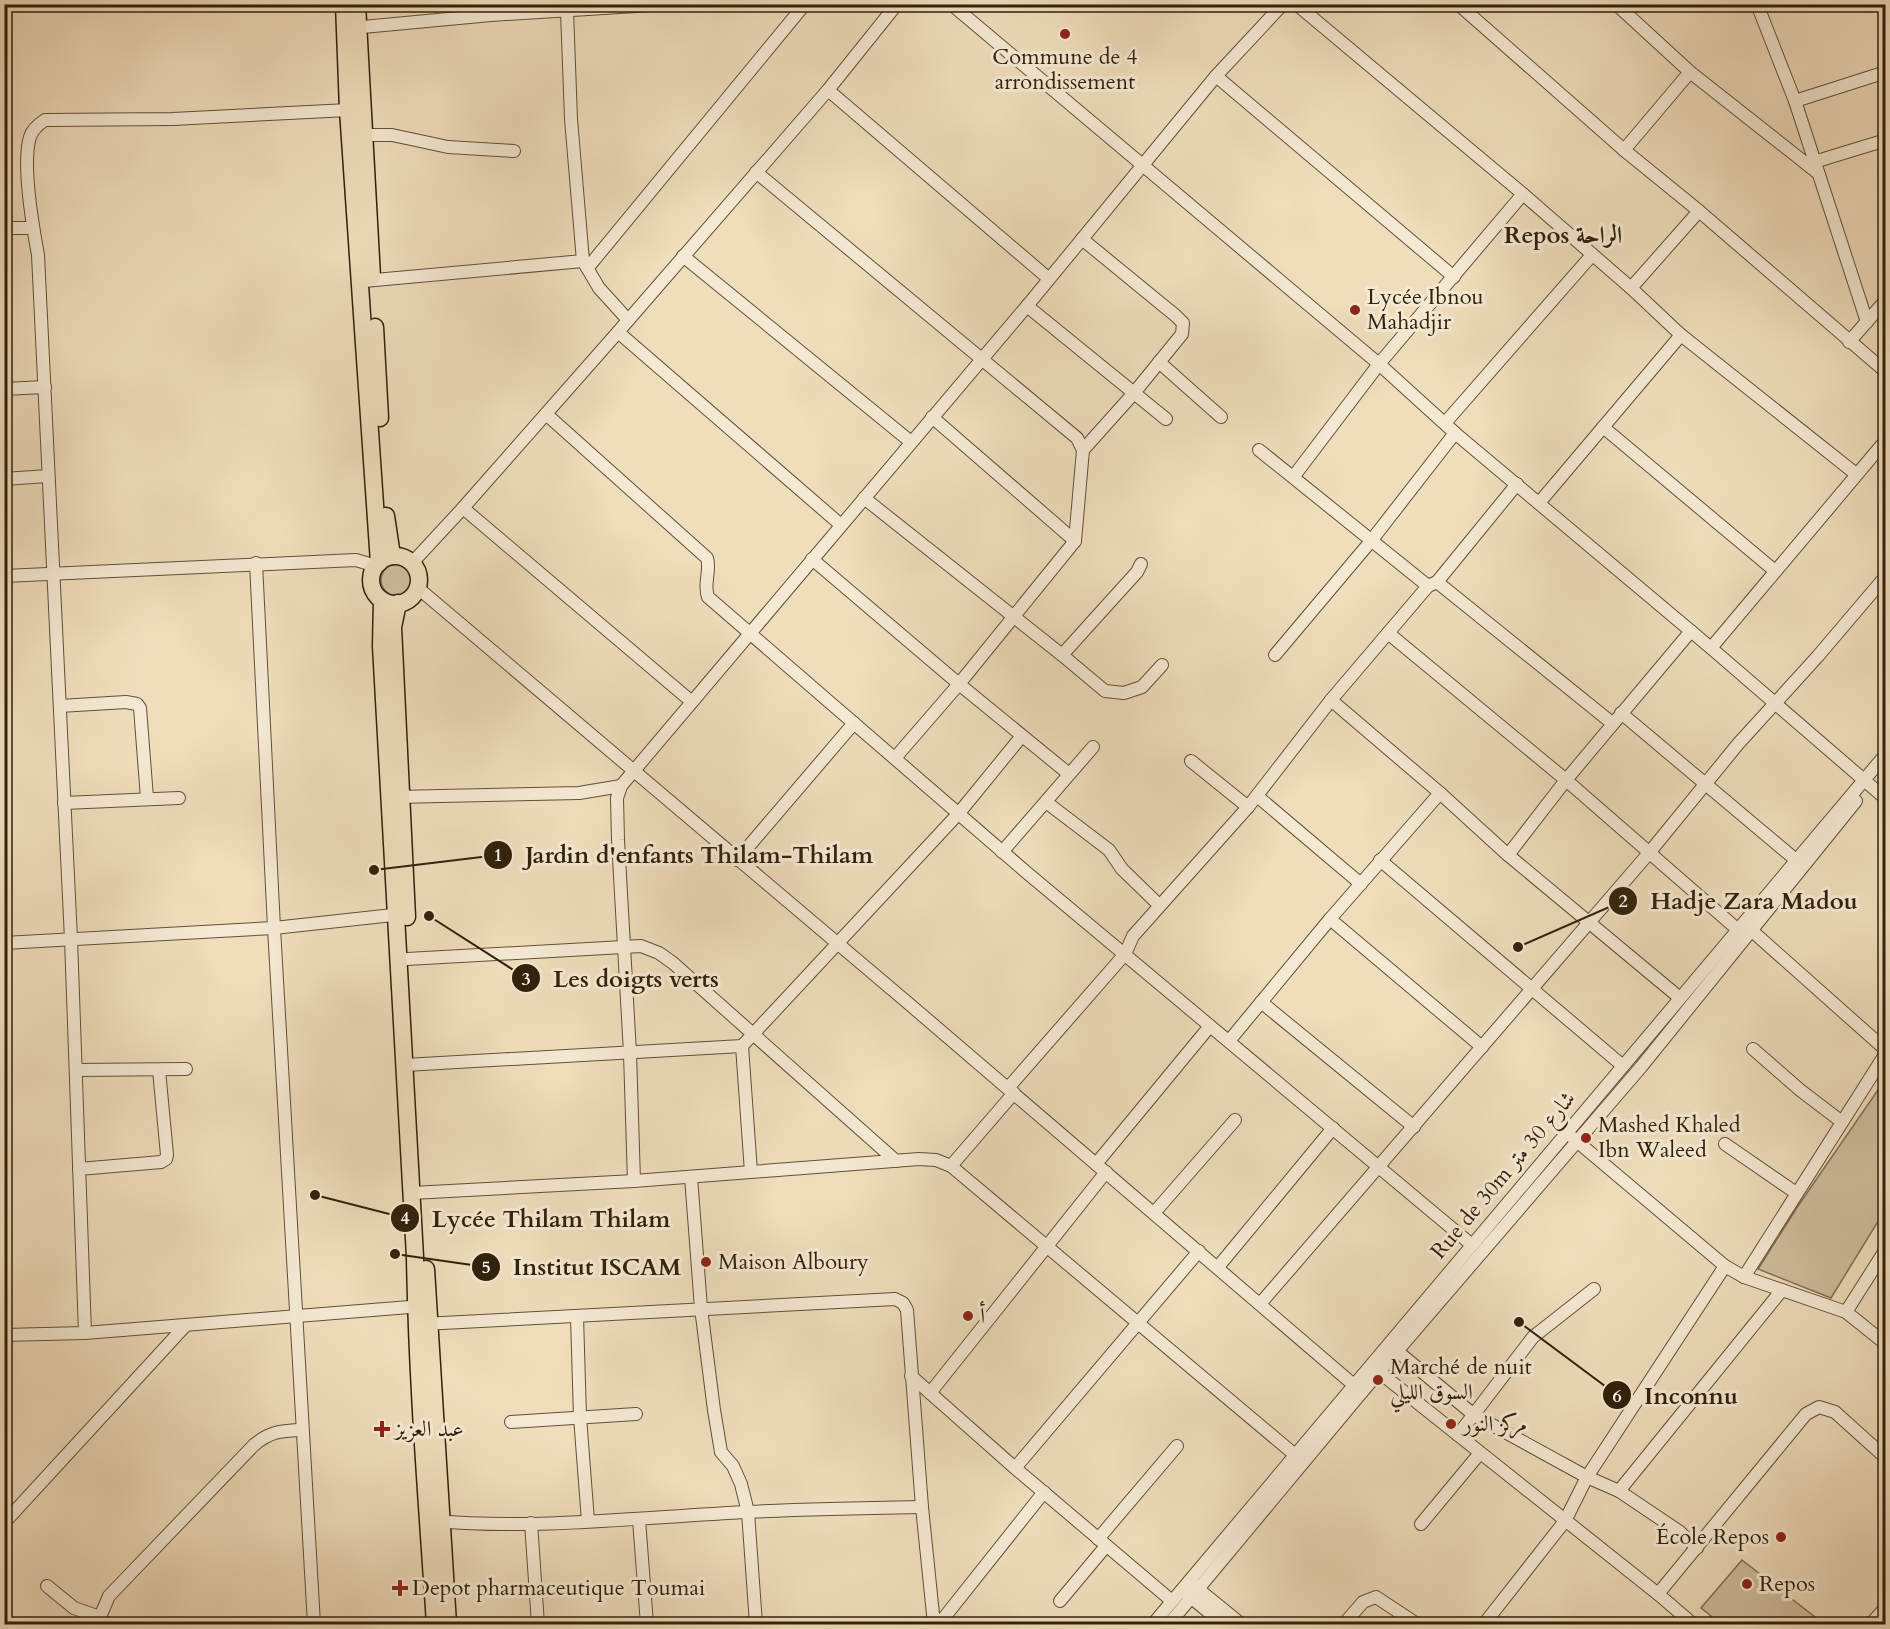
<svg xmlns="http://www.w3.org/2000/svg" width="1890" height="1629" viewBox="0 0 1890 1629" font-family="Cardo,Amiri,serif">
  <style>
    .green { fill: #cfbd9e; stroke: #806f54; stroke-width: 1.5 }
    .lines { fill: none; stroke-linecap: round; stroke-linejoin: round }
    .minor-casing { stroke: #605037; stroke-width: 14 }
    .major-casing { stroke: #31210b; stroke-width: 19 }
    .minor { stroke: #f5e9d3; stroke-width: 12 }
    .major { stroke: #efddbc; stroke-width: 16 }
    .poi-dot { fill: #8f2418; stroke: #f5e9d3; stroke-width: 2 }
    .labels { text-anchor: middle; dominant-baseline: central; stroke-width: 6; stroke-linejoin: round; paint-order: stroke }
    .poi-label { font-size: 22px; fill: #31210b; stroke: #f5e9d3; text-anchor: start }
    .street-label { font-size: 22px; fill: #31210b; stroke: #f5e9d3 }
    .neighbourhood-label { font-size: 24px; font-weight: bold; fill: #31210b; stroke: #f5e9d3 }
    .leader { fill: none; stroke: #31210b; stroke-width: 2 }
    .callout-dot { fill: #31210b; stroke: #f5e9d3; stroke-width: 2 }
    .mark-label { font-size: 18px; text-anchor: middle; font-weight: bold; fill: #fff }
    .callout-label { font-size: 24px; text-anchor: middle; font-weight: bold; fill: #31210b; stroke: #f5e9d3; stroke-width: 6; stroke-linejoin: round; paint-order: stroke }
  </style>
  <rect width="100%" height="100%" fill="#efddbc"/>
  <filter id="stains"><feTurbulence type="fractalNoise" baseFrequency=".00333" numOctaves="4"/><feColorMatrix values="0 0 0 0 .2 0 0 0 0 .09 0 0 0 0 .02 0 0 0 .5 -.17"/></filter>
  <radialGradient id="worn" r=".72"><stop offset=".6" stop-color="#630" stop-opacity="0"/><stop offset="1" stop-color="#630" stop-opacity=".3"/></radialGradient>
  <g class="green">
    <circle cx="397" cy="580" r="16"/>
    <polygon points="1882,1084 1886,1087 1885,1210 1831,1298 1758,1269 1798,1206"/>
    <polygon points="1742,1560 1824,1624 1721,1624 1701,1608"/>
  </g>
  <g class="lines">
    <defs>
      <g id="minor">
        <polyline points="951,4 1379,364 1455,433 1711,648 1886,799"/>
        <polyline points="1296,4 1523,194 1631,288 1681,335 1856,474"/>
        <polyline points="1458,4 1624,150 1699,211 1886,372"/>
        <polyline points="1616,4 1690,72 1818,173"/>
        <polyline points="1757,4 1795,101 1867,322"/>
        <polyline points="567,11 571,119 583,261 599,288 628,320"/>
        <polyline points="352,28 491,15 668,4"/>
        <polyline points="1216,76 1454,277"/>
        <polyline points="828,90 1048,278"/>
        <polyline points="1795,101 1886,72"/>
        <polyline points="364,135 392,135 448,147 514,151"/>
        <polyline points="1624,150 1690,72"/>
        <polyline points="1814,162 1886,140"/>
        <polyline points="756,172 1077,438 1083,450 1075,541 959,684 895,758"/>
        <polyline points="4,228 33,228"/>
        <polyline points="1082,239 1176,316 1183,323 1182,334 1134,393 1083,450"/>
        <polyline points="683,256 911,442"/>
        <polyline points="364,281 583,261 590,265 805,4"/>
        <polyline points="1631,288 1699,211"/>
        <polyline points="1027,306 1166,419"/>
        <polyline points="618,332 841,525"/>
        <polyline points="1849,342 1886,300"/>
        <polyline points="1159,362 1221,417"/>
        <polyline points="4,389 45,387"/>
        <path d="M 546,414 L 707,558 C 711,571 703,584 708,597 L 1026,872 L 1472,1245"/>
        <polyline points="932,417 1075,541"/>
        <polyline points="1445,423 1592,255"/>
        <polyline points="1603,427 1775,571"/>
        <polyline points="1259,450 1428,586"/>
        <polyline points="1294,476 1379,364 1523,194"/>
        <polyline points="4,479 48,476"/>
        <polyline points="864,498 1062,655 1105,691 1124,693 1142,687 1162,665"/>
        <polyline points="1539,503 1681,335"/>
        <polyline points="463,508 692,702"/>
        <polyline points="812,559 959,684 1069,774"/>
        <polyline points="256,563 274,928 314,1624"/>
        <polyline points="412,563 463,508 618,332 828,90 897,4"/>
        <polyline points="4,576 356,560 376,566"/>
        <polyline points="1437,582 1612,723"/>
        <polyline points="418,588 908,1003 1362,1392"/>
        <polyline points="1388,633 1566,780 1737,929"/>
        <polyline points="1711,648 1886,440"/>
        <polyline points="1062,655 1137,572 1141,564"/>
        <polyline points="1275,655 1371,541 1455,433"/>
        <polyline points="1331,700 1440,793 1508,855 1680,998"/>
        <polyline points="60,706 126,702 137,704 140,708 147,798"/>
        <polyline points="1621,713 1796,860"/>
        <polyline points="1191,761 1248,807"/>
        <polyline points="1257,796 1361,884"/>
        <polyline points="395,797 579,793 621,786"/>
        <polyline points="1046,802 1109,850 1122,869 1159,905"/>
        <polyline points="64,803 179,798"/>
        <polyline points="1002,852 1093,747"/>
        <polyline points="1508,855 1566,780 1691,631"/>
        <polyline points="737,860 854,723"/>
        <polyline points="1380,860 1623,1066"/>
        <polyline points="1330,919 1482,1047"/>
        <polyline points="1751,930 1886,1050"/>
        <polyline points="4,943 274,928 402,914"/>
        <polyline points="407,959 641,946 659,953 673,963 896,1161"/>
        <polyline points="1261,1002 1414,1127"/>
        <polyline points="1229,1041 1330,919 1440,793"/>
        <polyline points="742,1046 751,1172"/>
        <polyline points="1753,1049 1800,1090 1842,1122"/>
        <polyline points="405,1065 742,1046 959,813 1021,737"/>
        <polyline points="76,1070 186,1069"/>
        <polyline points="1008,1088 1125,954 1133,936 1248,807 1331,700 1428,586 1437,582 1517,484"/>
        <polyline points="1573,1138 1725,1266 1744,1277 1846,1312 1886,1344"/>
        <polyline points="1725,1144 1796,1193"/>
        <polyline points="1096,1164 1210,1026"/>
        <polyline points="951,1166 1014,1093"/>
        <polyline points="79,1169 161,1162 166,1159 167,1155 159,1070"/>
        <polyline points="691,1177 701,1308 714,1410 721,1452 733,1466 741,1484 748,1512 756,1624"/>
        <polyline points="634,1181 630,1053 618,840 617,798 621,786 1027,306 1216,76 1283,4"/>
        <polyline points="412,1193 634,1181 919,1159 936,1160 951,1166 1294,1454"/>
        <polyline points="1154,1213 1235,1120"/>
        <polyline points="1218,1267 1333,1128"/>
        <polyline points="1744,1277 1886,1053"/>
        <polyline points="1260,1304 1649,853 1738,744 1818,656 1886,576"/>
        <polyline points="1846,1312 1886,1249"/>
        <polyline points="577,1316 580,1417 588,1521"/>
        <polyline points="423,1324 895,1299 903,1303 907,1310 922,1507 934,1624"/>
        <path d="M 85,1333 L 71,939 L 38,255 C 33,228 22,163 30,137 C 32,130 39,124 45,120 L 173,119 L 348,110"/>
        <polyline points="4,1335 85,1333 422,1306"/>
        <polyline points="1391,1346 1474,1415 1587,1477 1619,1491 1680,1532 1697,1548"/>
        <polyline points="1379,1372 1658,1594 1693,1624"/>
        <polyline points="911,1376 1015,1468 1172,1601"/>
        <polyline points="930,1393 1106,1172"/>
        <polyline points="511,1422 636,1414"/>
        <polyline points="1458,1435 1533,1337 1594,1289"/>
        <polyline points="1015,1468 1199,1251"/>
        <polyline points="1619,1491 1782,1290"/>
        <polyline points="639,1520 647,1624"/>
        <path d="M 434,1521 C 539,1530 644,1517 748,1512 C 806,1509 864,1508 922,1507"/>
        <polyline points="4,1523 186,1325"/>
        <polyline points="531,1523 538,1624"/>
        <polyline points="1421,1524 1480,1453"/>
        <polyline points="1098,1539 1177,1446"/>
        <polyline points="1193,1585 1241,1624"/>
        <polyline points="47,1586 74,1608 100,1617"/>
        <polyline points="1187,1594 1223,1624"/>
        <polyline points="1658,1594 1806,1414 1819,1407 1835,1412 1886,1458"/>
        <polyline points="1060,1601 1106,1546"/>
        <path d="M 101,1624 L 100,1617 L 109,1596 L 254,1445 C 271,1431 281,1431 302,1430"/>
        <polyline points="939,1624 1044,1492"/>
        <polyline points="1153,1624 1886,754"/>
        <polyline points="1169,1624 1362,1392 1641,1067 1856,801"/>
        <polyline points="1344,1624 1363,1602 1376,1597 1417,1624"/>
        <polyline points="1484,1624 1565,1521 1587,1477 1725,1266"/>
        <polyline points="1871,1624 1886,1607"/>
      </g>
      <g id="major">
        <polyline points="344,4 348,110 379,563"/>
        <polyline points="357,4 372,277"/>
        <polyline points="375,327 380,418"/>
        <polyline points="386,516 392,556"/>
        <circle cx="395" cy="580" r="24"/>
        <path d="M 382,600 L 381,646 L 415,1257 C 417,1380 427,1502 435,1624"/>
        <polyline points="398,603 393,627 407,917"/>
        <polyline points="426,1269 448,1624"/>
      </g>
    </defs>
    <use href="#minor" class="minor-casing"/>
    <use href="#major" class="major-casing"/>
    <use href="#minor" class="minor"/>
    <use href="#major" class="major"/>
  </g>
  <g class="poi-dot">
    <circle cx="1065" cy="34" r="6"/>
    <circle cx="1355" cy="310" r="6"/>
    <circle cx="1586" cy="1138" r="6"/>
    <circle cx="706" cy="1262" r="6"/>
    <circle cx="968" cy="1316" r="6"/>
    <circle cx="1378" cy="1380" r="6"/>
    <circle cx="1451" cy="1424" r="6"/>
    <path d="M379 1420h6v6h6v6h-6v6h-6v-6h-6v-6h6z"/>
    <circle cx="1781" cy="1537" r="6"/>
    <circle cx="1747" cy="1584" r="6"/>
    <path d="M397 1579h6v6h6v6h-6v6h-6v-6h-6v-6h6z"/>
  </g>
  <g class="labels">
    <g class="poi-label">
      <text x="1065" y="57" text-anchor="middle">Commune de 4<tspan x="1065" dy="25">arrondissement</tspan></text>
      <text x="1367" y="297">Lycée Ibnou<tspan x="1367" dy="25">Mahadjir</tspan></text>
      <text x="1598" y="1125">Mashed Khaled<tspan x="1598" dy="25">Ibn Waleed</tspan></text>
      <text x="718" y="1262">Maison Alboury</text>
      <text x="980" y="1316">أ</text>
      <text x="1390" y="1367">Marché de nuit<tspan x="1390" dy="25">السوق الليلي</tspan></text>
      <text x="1463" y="1424">مركز النور</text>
      <text x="395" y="1429">عبد العزيز</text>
      <text x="1769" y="1537" text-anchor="end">École Repos</text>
      <text x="1759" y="1584">Repos</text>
      <text x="412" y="1588">Depot pharmaceutique Toumai</text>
    </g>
    <g class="street-label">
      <text transform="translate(1503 1175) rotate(-50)">Rue de 30m شارع 30 متر</text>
    </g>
    <g class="neighbourhood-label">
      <text x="1563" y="235">Repos الراحة</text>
    </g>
  </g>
  <path class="leader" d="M374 870L498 855M1518 947L1623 901M429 916L526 978M315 1195L405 1218M395 1254L486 1267M1519 1322L1617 1395"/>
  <g class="callout-dot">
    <circle cx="374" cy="870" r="6"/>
    <circle cx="1518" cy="947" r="6"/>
    <circle cx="429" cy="916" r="6"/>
    <circle cx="315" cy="1195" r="6"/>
    <circle cx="395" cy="1254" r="6"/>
    <circle cx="1519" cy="1322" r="6"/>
    <circle cx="498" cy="855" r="15"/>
    <circle cx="1623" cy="901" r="15"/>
    <circle cx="526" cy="978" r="15"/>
    <circle cx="405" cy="1218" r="15"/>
    <circle cx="486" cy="1267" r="15"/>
    <circle cx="1617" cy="1395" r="15"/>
  </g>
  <g class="mark-label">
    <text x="498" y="861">1</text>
    <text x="1623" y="907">2</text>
    <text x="526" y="985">3</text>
    <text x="405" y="1224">4</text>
    <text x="486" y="1273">5</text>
    <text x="1617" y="1402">6</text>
  </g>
  <g class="callout-label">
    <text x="699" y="863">Jardin d'enfants Thilam-Thilam</text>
    <text x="1754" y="909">Hadje Zara Madou</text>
    <text x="636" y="987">Les doigts verts</text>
    <text x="551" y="1227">Lycée Thilam Thilam</text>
    <text x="597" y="1275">Institut ISCAM</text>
    <text x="1691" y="1404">Inconnu</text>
  </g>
  <rect width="1890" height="1629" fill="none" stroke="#efddbc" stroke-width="24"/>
  <rect x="6" y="6" width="1878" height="1617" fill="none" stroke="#31210b" stroke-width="3"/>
  <rect x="12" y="12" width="1866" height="1605" fill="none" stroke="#31210b" stroke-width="1.5"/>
  <rect width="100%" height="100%" filter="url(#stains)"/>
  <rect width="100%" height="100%" fill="url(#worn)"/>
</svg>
